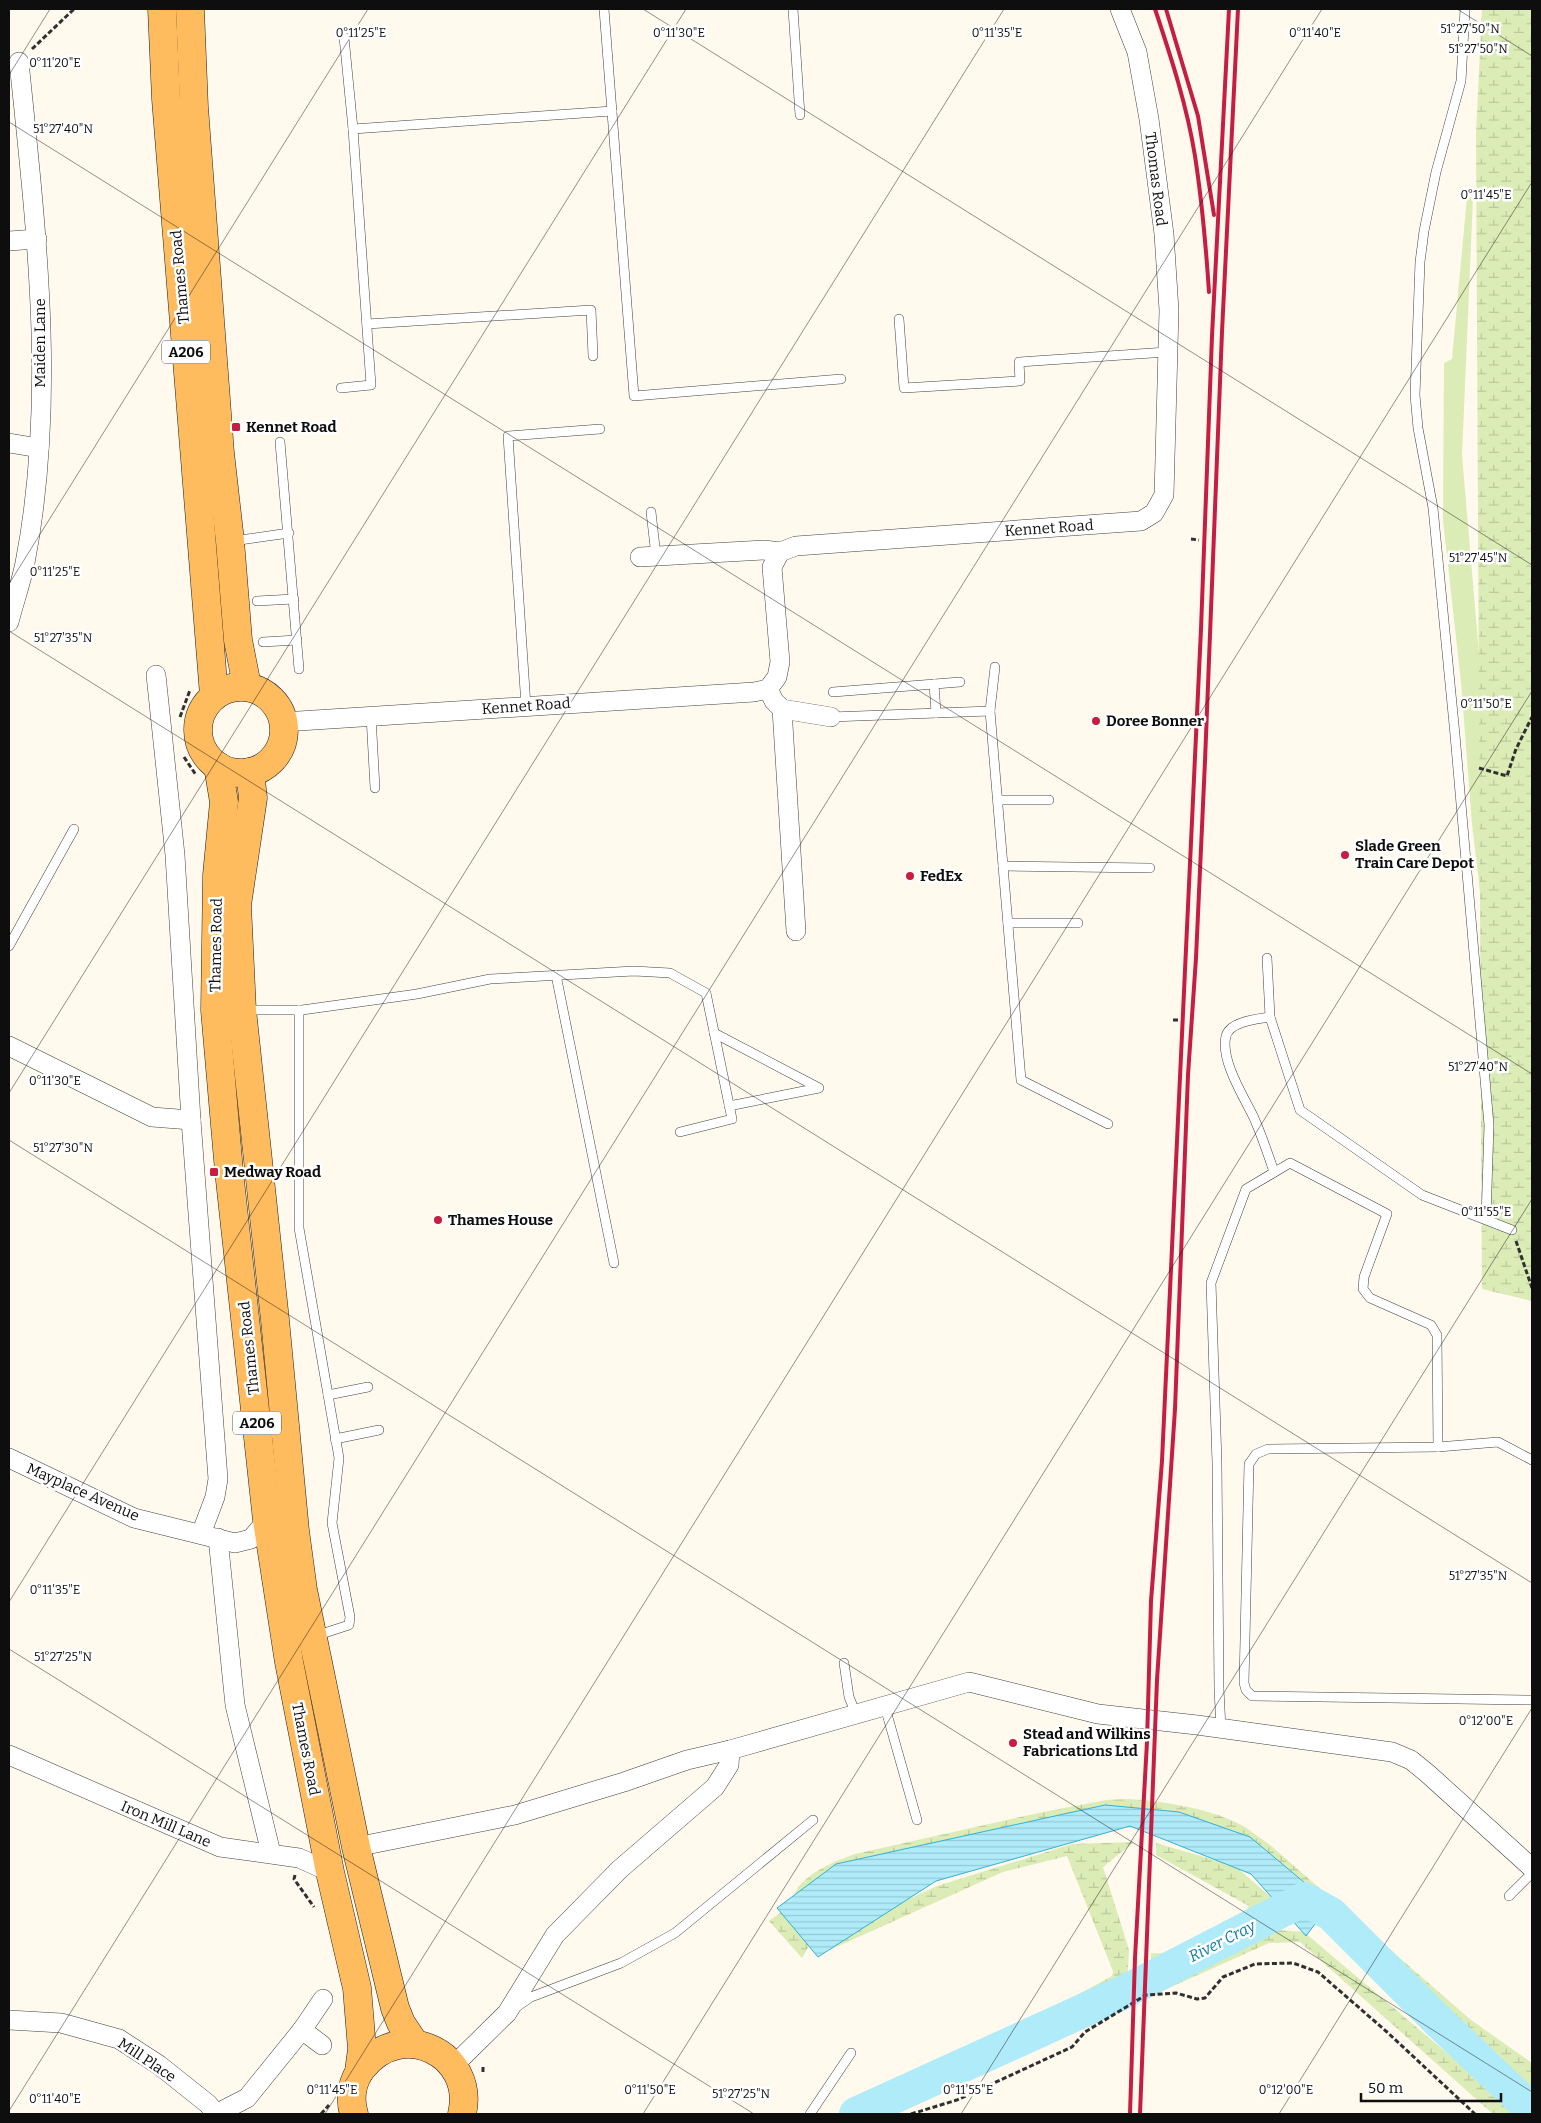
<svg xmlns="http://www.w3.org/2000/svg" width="1541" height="2123" viewBox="0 0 1541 2123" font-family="Bitter,serif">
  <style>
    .grass { fill: #dbecb6 }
    .wetland { fill: url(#wetland-marsh) }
    .water { fill: url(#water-rules); stroke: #32b1d5 }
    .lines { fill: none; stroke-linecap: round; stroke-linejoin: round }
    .river { stroke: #b0ebfa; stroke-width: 34 }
    .service-casing { stroke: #414141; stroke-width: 10 }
    .minor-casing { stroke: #414141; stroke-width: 20 }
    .primary-casing { stroke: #1f1f1f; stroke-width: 29 }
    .path { stroke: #303030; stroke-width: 3; stroke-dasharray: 5 2.5; stroke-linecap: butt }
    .service { stroke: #fff; stroke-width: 9 }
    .minor { stroke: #fff; stroke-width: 19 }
    .primary { stroke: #ffbc5e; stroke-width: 28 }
    .rail { stroke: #c61d43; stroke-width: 4 }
    .ticks { fill: none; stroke: #0e0e0e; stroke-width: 1; stroke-opacity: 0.45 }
    .poi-dot { fill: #c61d43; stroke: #fff; stroke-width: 2 }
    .labels { text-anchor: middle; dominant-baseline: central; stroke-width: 5; stroke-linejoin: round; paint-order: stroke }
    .shield { fill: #fff; stroke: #565656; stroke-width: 1 }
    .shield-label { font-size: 14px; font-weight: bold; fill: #0e0e0e }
    .street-label { font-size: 15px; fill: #0e0e0e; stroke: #fff }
    .poi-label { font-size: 15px; font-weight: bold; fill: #0e0e0e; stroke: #fff; text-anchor: start }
    .water-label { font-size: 16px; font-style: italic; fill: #0f7fa7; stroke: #fff }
    .ticks-label { font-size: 12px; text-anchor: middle; fill: #0e0e0e; stroke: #fff; stroke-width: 5; stroke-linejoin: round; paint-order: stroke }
  </style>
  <defs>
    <pattern id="wetland-marsh" width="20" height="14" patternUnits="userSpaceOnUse" patternTransform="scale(1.25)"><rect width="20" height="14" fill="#dbecb6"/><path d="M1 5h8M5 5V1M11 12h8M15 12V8" fill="none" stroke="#bbc99b"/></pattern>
    <pattern id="water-rules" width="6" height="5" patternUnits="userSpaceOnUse" patternTransform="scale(1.25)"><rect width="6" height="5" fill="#b0ebfa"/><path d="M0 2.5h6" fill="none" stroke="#96c8d5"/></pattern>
  </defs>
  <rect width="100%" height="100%" fill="#fff9ee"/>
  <polygon class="grass" points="1467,197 1473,198 1462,455 1486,736 1532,664 1491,984 1472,824 1461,682 1443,520 1444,363 1452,359"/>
  <g class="wetland">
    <polygon points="1482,9 1532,9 1532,1301 1482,1289 1476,134"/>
    <path d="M 1128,1799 C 1164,1801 1214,1809 1245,1827 C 1253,1833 1262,1839 1270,1845 L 1471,2020 L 1532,2063 L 1532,2088 L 1498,2061 L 1280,1867 L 1119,1811 L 1134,1828 L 1089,1826 L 841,1891 L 802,1958 L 769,1921 C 775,1916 786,1910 790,1904 C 794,1897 795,1890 801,1884 C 815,1869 836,1861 855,1854 L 1038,1813 L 1106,1800 Z"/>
    <polygon points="1134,1842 1103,1867 1129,1950 1127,1985 954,2062 1112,1976 1113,1971 1067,1856 1003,1872 834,1948 846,1928 937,1886 1072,1844"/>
    <polygon points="1156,1843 1235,1866 1287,1911 1150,1976 1151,1953 1186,1954 1236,1928 1249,1906 1156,1855"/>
    <polygon points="1278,1930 1304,1932 1519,2114 1493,2114 1300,1942 1269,1943 1149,1997"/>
  </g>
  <polygon class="water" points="1105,1805 1179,1812 1250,1837 1330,1904 1306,1936 1251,1874 1130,1826 936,1881 818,1957 777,1908 836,1864"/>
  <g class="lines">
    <polyline class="river" points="856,2114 1122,1993 1304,1899 1331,1914 1440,2023 1532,2110"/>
    <defs>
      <g id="service">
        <polyline points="604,9 634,396 841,379"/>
        <polyline points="793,9 800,115"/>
        <polyline points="1465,9 1461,81 1436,172 1424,231 1420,262 1415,395 1418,428 1433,508 1455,735 1487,1102 1489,1125 1486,1219"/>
        <polyline points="353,129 612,111"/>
        <polyline points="899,319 904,388 1020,381 1019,362 1167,352"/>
        <polyline points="367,324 591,310 593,356"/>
        <polyline points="341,388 371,385 353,129 344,37"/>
        <polyline points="280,442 299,669"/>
        <polyline points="651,512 656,556"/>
        <polyline points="233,541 289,533"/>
        <polyline points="257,601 294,599"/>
        <polyline points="263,642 297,640"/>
        <polyline points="934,684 936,713"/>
        <polyline points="833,692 960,682"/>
        <polyline points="526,706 508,436 600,429"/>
        <polyline points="990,711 995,667"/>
        <polyline points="371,716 375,788"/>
        <polyline points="831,717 990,711 1021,1080 1108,1124"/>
        <polyline points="998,800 1049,800"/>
        <polyline points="1003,866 1150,868"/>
        <polyline points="1008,923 1078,923"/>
        <polyline points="9,946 74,829"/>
        <polyline points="1267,958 1270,1017 1300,1110 1422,1195 1512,1230"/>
        <polyline points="556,975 614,1263"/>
        <polyline points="245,1010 302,1010 417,994 490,979 634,971 670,973 706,993 732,1119 680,1132"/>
        <polyline points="299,1010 299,1228 339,1458 332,1523 350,1617 349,1625 315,1636"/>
        <path d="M 1270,1017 C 1258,1019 1230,1021 1226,1036 C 1220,1060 1244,1097 1254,1118 C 1262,1136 1268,1154 1274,1172"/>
        <polyline points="714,1033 819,1088 729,1106"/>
        <polyline points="328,1395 368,1387"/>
        <polyline points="335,1439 379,1430"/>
        <polyline points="1532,1460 1498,1442 1438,1447 1268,1449 1256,1454 1249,1464 1244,1683 1246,1690 1252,1696 1532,1700"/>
        <polyline points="844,1663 849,1697 856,1714"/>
        <polyline points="885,1707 917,1820"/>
        <polyline points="1221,1729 1219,1689 1217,1463 1211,1283 1246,1189 1290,1163 1387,1214 1364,1277 1363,1289 1370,1298 1431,1325 1437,1335 1438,1447"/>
        <polyline points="1509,1896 1532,1873"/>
        <polyline points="518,2006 531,1997 621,1963 675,1933 813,1820"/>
        <polyline points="810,2114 851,2053"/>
      </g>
      <g id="minor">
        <polyline points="9,241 37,239"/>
        <polyline points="9,443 39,448"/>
        <polyline points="780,552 772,567 780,662 777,677 768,689 774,701 782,709 831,717"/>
        <polyline points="640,557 764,550 780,552 796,546 1141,521 1154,513 1164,495 1169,310 1164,234 1149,119 1137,52 1120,9"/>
        <path d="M 9,622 C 14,602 21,583 25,563 C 57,398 36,228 19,62"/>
        <polyline points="156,675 175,855 191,1120 218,1479 215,1497 201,1534"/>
        <polyline points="782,709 796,931"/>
        <polyline points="283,722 754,692 768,689"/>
        <polyline points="9,1046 152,1117 191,1120"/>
        <polyline points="9,1458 134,1518 235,1543 251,1539 267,1520"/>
        <polyline points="218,1538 235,1705 271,1853"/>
        <polyline points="9,1755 220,1847 299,1858 330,1872"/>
        <polyline points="356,1847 515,1815 624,1782 687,1760 730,1750 969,1682 1098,1714 1197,1725 1392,1752 1411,1760 1427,1773 1532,1868"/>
        <polyline points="9,2020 61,2023 119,2039 159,2065 208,2104 216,2114"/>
        <polyline points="302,2030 322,2045"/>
        <polyline points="453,2066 507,2013 555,1935 620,1869 715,1787 729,1765 730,1750"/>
        <polyline points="216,2114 247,2098 302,2030 323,1999"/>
      </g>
      <g id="primary">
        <polyline points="162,9 166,99 214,695"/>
        <polyline points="190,9 194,107 220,453 230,541 238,640 247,686"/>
        <circle cx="241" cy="730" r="43"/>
        <polyline points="218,766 224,802 217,875 215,1010 229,1171 267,1520 289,1662 330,1872 357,1988 362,2049 359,2072"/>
        <polyline points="250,772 253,798 237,905 242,1010 275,1320 295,1531 303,1590 356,1847 395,2008 401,2023 415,2044"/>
        <path d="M 354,2114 C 349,2098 352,2080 363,2067 C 402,2018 476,2054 462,2114"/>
      </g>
    </defs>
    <use href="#service" class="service-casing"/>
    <use href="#minor" class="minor-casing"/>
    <use href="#primary" class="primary-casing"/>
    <g class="path">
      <polyline points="32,49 74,9"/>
      <polyline points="1191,539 1199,540"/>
      <polyline points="180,717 190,690"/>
      <polyline points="184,757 196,775"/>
      <polyline points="1479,768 1507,776 1516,749 1532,717"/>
      <polyline points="1173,1020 1178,1020"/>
      <polyline points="1516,1241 1532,1288"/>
      <polyline points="295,1875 294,1879 314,1907"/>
      <polyline points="483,2067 483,2074"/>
      <polyline points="321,2114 329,2105"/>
      <polyline points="911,2114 957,2100 1072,2047 1085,2032 1146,1995 1176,1993 1197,1999 1205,1998 1223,1977 1255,1964 1293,1963 1318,1972 1387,2032 1475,2114"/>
    </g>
    <use href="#service" class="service"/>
    <use href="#minor" class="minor"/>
    <use href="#primary" class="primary"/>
    <g class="rail">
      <path d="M 1155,9 C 1171,57 1187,106 1195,156 C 1202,201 1206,247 1209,292"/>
      <polyline points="1166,9 1198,116 1214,215"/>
      <polyline points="1130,2114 1135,1958 1147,1742 1151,1601 1162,1461 1201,629 1212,336 1229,9"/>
      <polyline points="1140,2114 1157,1680 1175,1409 1188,1075 1196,958 1205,761 1222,332 1238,9"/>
    </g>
  </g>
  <path class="ticks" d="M 643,9 L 1532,565M 1457,9 L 1532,56M 9,75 L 50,9M 9,122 L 1532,1074M 9,584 L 368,9M 9,631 L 1532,1583M 9,1093 L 686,9M 9,1140 L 1532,2092M 9,1602 L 1004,9M 9,1649 L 754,2114M 9,2111 L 1322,9M 325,2114 L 1532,182M 643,2114 L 1532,691M 961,2114 L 1532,1199M 1279,2114 L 1532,1708"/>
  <g class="poi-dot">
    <rect x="231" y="422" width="10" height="10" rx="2.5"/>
    <circle cx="1096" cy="721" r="5"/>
    <circle cx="1345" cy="855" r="5"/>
    <circle cx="910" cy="876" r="5"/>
    <rect x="209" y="1167" width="10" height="10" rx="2.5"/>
    <circle cx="438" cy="1220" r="5"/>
    <circle cx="1013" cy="1743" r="5"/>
  </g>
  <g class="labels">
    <g class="shield">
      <rect x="162" y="340.5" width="48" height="23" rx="4"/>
      <rect x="233" y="1411.5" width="48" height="23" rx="4"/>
    </g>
    <g class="shield-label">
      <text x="186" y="352">A206</text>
      <text x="257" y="1423">A206</text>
    </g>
    <g class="street-label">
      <text transform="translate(1156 179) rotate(83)">Thomas Road</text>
      <text transform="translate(180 277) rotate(-95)">Thames Road</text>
      <text transform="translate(40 343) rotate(-90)">Maiden Lane</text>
      <text transform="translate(1049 528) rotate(-4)">Kennet Road</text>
      <text transform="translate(526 706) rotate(-4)">Kennet Road</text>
      <text transform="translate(216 945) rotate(-89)">Thames Road</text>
      <text transform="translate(249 1348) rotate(-96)">Thames Road</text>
      <text transform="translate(83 1492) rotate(24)">Mayplace Avenue</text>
      <text transform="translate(306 1749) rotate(79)">Thames Road</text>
      <text transform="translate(166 1824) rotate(23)">Iron Mill Lane</text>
      <text transform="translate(147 2060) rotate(34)">Mill Place</text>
    </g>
    <g class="poi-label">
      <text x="246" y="427">Kennet Road</text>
      <text x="1106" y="721">Doree Bonner</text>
      <text x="1355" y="846">Slade Green<tspan x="1355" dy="17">Train Care Depot</tspan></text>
      <text x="920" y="876">FedEx</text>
      <text x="224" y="1172">Medway Road</text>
      <text x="448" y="1220">Thames House</text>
      <text x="1023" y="1734">Stead and Wilkins<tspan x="1023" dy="17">Fabrications Ltd</tspan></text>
    </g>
    <g class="water-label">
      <text transform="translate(1222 1941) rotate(-27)">River Cray</text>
    </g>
  </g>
  <g class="ticks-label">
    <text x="1470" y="33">51°27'50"N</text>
    <text x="361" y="37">0°11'25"E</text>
    <text x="679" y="37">0°11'30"E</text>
    <text x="997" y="37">0°11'35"E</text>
    <text x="1315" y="37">0°11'40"E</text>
    <text x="1478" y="53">51°27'50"N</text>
    <text x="55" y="67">0°11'20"E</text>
    <text x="63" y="133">51°27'40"N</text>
    <text x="1486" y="199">0°11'45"E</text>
    <text x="1478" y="562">51°27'45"N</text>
    <text x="55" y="576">0°11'25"E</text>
    <text x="63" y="642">51°27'35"N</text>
    <text x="1486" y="708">0°11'50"E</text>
    <text x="1478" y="1071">51°27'40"N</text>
    <text x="55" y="1085">0°11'30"E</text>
    <text x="63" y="1152">51°27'30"N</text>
    <text x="1486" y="1216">0°11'55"E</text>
    <text x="1478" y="1580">51°27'35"N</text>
    <text x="55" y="1594">0°11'35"E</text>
    <text x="63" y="1661">51°27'25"N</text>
    <text x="1486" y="1725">0°12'00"E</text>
    <text x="332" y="2094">0°11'45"E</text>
    <text x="650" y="2094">0°11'50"E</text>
    <text x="968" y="2094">0°11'55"E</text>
    <text x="1286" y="2094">0°12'00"E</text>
    <text x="741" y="2098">51°27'25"N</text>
    <text x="55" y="2103">0°11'40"E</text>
  </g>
  <rect width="1541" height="2123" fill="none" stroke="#0e0e0e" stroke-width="20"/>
  <path d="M1361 2093v8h140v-8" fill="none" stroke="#0e0e0e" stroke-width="2.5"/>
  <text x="1368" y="2093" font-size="15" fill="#0e0e0e" stroke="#ffffff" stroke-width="4" paint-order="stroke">50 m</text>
</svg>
